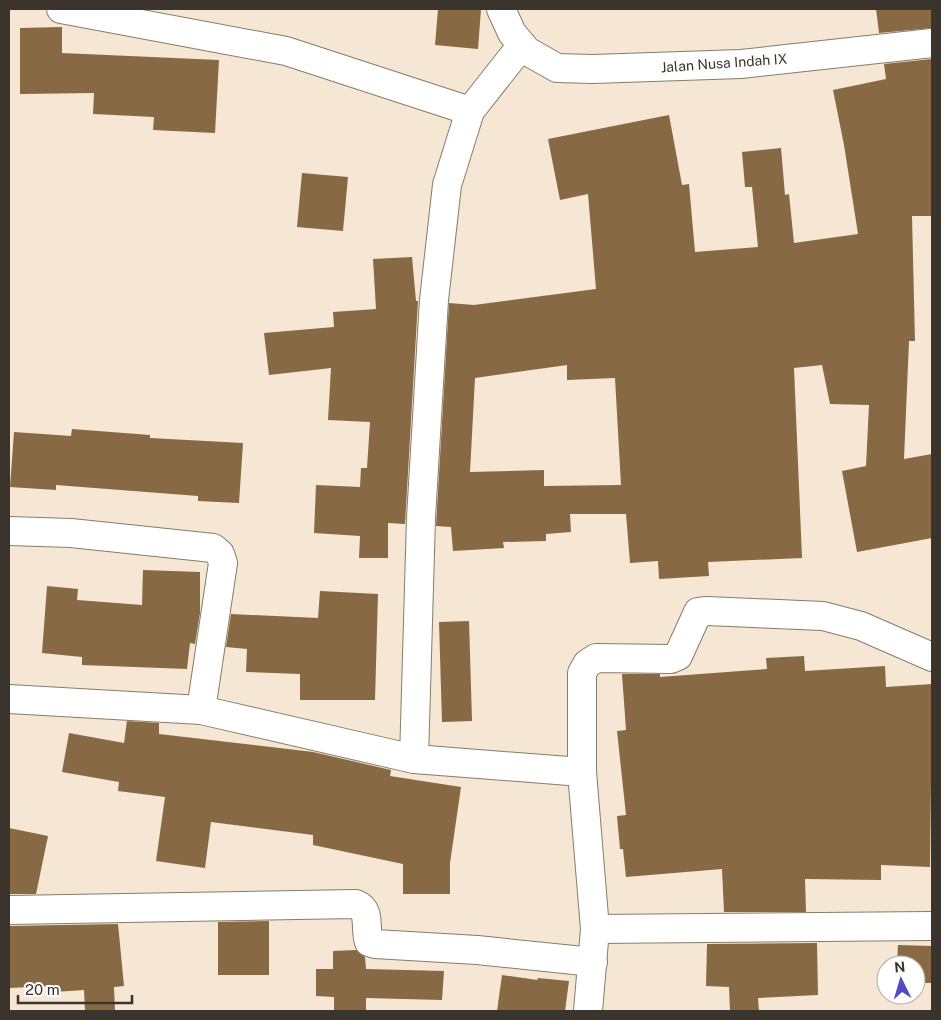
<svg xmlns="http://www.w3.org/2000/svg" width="941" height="1020" viewBox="0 0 941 1020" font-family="'Public Sans',sans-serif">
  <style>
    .building { fill: #876943; fill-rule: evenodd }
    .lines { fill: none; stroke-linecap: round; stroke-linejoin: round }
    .minor-casing { stroke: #897b6a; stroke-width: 30 }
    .minor { stroke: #fff; stroke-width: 28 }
    .labels { text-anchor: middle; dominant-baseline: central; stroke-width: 5; stroke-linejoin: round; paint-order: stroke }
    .street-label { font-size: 14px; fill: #3a342d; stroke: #fff }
  </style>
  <rect width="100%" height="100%" fill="#f6e6d4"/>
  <g class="building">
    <polygon points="438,9 481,9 478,49 435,45"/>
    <polygon points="876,9 932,9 932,28 879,33"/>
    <polygon points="62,27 62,53 219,60 215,133 153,130 154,117 93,114 94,93 20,94 20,28"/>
    <path d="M 932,59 L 932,216 L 912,216 L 915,341 L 909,341 L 904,459 L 932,454 L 932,538 L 857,552 L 842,471 L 866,466 L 869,405 L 830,404 L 822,365 L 794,368 L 802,558 L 708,562 L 709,576 L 659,579 L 658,561 L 630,563 L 626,514 L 570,514 L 571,532 L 546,534 L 546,541 L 503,542 L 504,548 L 453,551 L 451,527 L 436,526 L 449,303 L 474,305 L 596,289 L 588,194 L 560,200 L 548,139 L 669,115 L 682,185 L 689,184 L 695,252 L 758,247 L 752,187 L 745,187 L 742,152 L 781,148 L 785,195 L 789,194 L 794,243 L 858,234 L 844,145 L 833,90 L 886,79 L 884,64 ZM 567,365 L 567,380 L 615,378 L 621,485 L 544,486 L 544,470 L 470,472 L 475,378 Z"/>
    <polygon points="302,173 348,177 343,231 297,227"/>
    <polygon points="412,257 416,301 418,301 405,524 388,523 388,558 359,558 360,536 314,533 316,485 360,487 361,468 367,468 370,422 328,420 331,368 269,375 264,333 334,327 333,312 376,309 373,259"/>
    <polygon points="72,429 150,435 150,438 243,443 239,503 198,501 198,496 56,485 56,490 10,487 14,432 71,436"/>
    <polygon points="143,570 200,572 200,613 195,644 190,643 187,669 82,665 82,657 42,653 47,586 78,589 77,600 142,605"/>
    <polygon points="320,591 378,594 375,700 300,700 300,674 246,672 247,649 226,647 231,614 318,618"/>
    <polygon points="469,621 472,721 442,722 439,622"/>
    <polygon points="804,656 805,671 885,666 886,687 932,684 932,783 931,783 930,867 881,865 881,880 805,879 806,912 724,912 722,869 626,877 623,849 620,849 617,816 626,815 617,731 626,730 622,674 660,674 660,677 767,669 766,658"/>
    <polygon points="127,721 159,723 159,734 313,752 391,770 390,776 461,787 450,863 450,894 403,894 403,864 313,845 313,835 211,822 205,868 156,861 165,797 118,791 119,782 62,772 69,733 124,743"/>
    <polygon points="9,828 48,836 36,894 9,894"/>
    <polygon points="269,921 269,975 218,975 218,922"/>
    <polygon points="118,924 124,986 114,987 115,1011 85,1011 84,990 54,992 54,986 9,988 9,926"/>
    <polygon points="817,943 818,995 758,998 759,1011 730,1011 729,987 706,986 707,944"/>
    <polygon points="898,945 932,946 932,983 916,983 916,965 897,965"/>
    <polygon points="356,950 365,957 366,969 444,971 442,1000 366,998 366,1011 334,1011 334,997 316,996 316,969 333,969 333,951"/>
    <polygon points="502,975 537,980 538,978 569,981 565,1011 497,1011"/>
  </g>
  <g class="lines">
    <defs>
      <g id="minor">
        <polyline points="61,9 286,51 470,111"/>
        <polyline points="501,9 512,33 527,51 557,68 593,69 741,64 932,43"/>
        <polyline points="9,531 71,533 213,548 220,554 223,563 201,710"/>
        <polyline points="9,699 201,710 414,759 582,772"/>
        <polyline points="414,759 421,518 434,300 447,185 470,111 522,45"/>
        <path d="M 9,910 L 356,904 C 372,910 364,929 369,942 L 375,944 L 477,950 L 593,962"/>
        <polyline points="595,929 932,926"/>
        <polyline points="588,1011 595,929 582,772 582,673 587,664 596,658 671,659 678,656 698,612 707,611 823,616 861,626 932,657"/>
      </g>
    </defs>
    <use href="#minor" class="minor-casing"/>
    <use href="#minor" class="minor"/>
  </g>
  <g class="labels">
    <g class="street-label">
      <text transform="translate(724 63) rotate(-4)">Jalan Nusa Indah IX</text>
    </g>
  </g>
  <rect width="941" height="1020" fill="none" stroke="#3a342d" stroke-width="20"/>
  <g transform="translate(901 980) rotate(355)"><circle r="24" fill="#ffffff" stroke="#b0aeab"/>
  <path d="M0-4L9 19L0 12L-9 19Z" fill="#544ac2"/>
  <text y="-8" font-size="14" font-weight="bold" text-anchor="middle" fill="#3a342d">N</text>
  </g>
  <path d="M18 995v8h114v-8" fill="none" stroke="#3a342d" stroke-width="2.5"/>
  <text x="25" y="995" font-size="15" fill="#3a342d" stroke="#ffffff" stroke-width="4" paint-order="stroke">20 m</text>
</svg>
